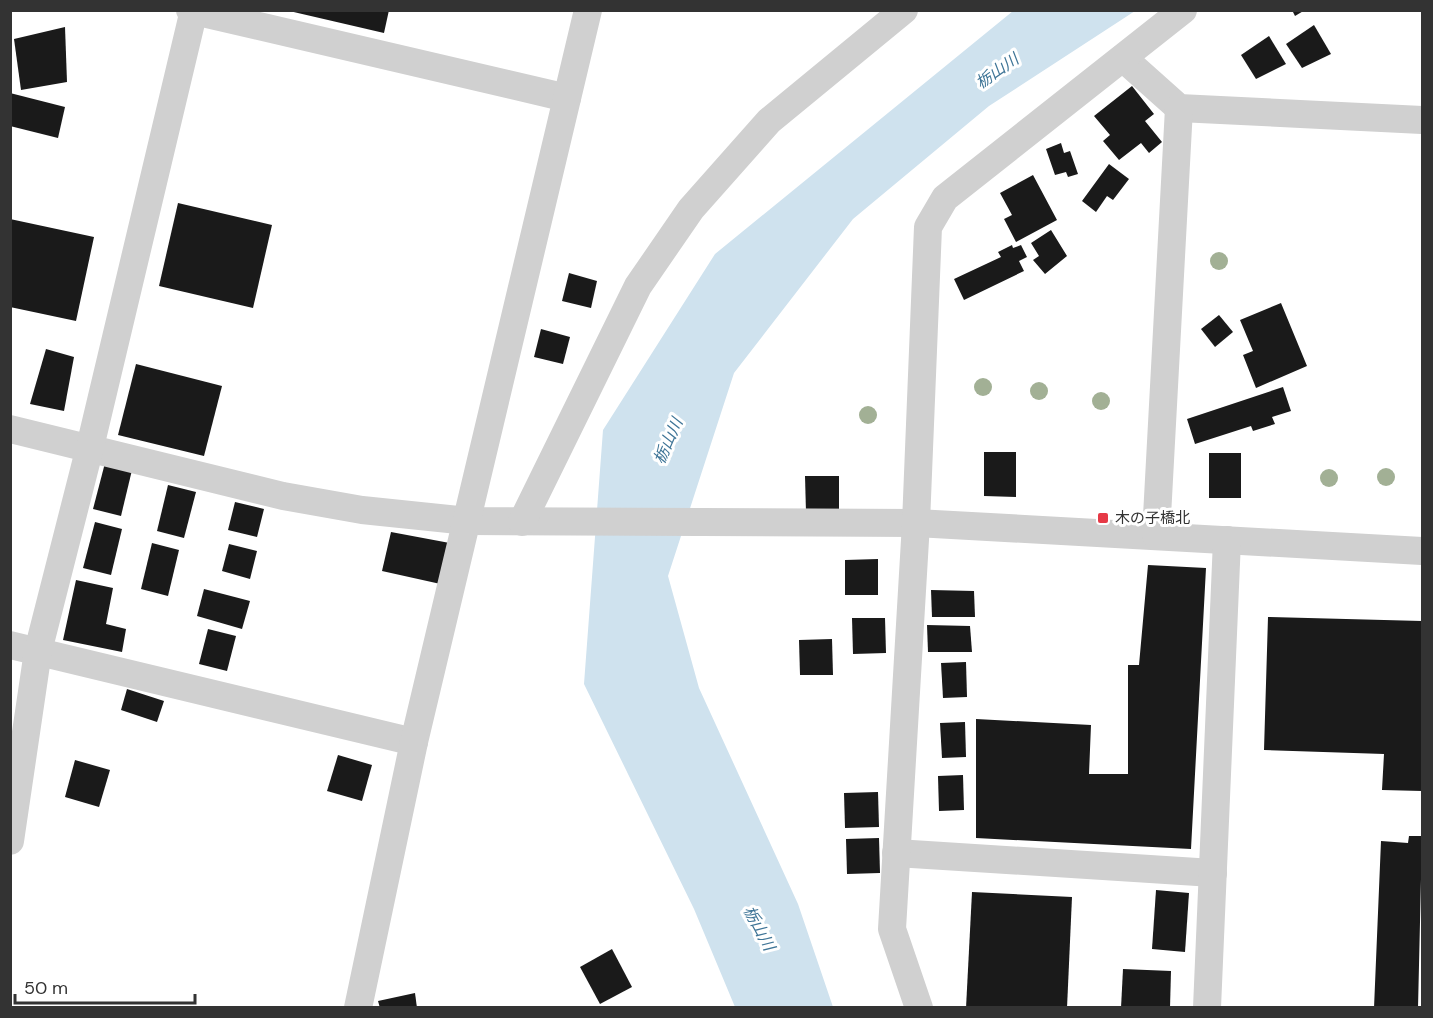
<svg xmlns="http://www.w3.org/2000/svg" width="1433" height="1018" viewBox="0 0 1433 1018" font-family="'DM Sans','Noto Sans JP',sans-serif">
  <style>
    .water { fill: #cfe2ee }
    .building { fill: #1a1a1a }
    .lines { fill: none; stroke-linecap: round; stroke-linejoin: round }
    .minor { stroke: #d0d0d0; stroke-width: 28 }
    .tree { fill: #a2b095 }
    .poi-dot { fill: #e63946; stroke: #fff; stroke-width: 2 }
    .labels { text-anchor: middle; dominant-baseline: central; stroke-width: 6; stroke-linejoin: round; paint-order: stroke }
    .poi-label { font-size: 15px; fill: #333; stroke: #fff; text-anchor: start }
    .water-label { font-size: 16px; font-style: italic; fill: #3f7597; stroke: #fff }
  </style>
  <rect width="100%" height="100%" fill="#fff"/>
  <polygon class="water" points="1013,11 1135,11 989,106 853,219 734,373 668,576 699,688 798,904 833,1007 735,1007 694,909 584,684 603,430 715,254"/>
  <g class="building">
    <polygon points="285,10 389,10 384,33"/>
    <polygon points="1292,10 1305,10 1295,16"/>
    <polygon points="1314,25 1331,54 1302,68 1286,44"/>
    <polygon points="65,27 67,82 21,90 14,39"/>
    <polygon points="1269,36 1286,64 1256,79 1241,55"/>
    <polygon points="1132,86 1154,114 1145,121 1162,142 1149,153 1141,143 1119,160 1103,141 1110,135 1094,116"/>
    <polygon points="10,93 65,107 58,138 10,126"/>
    <polygon points="1061,143 1064,153 1070,151 1078,174 1068,177 1066,172 1055,175 1046,149"/>
    <polygon points="1109,164 1129,179 1113,200 1107,196 1096,212 1082,201"/>
    <polygon points="1033,175 1057,220 1016,242 1004,219 1012,215 1000,193"/>
    <polygon points="178,203 272,225 253,308 159,286"/>
    <polygon points="10,219 94,237 76,321 10,307"/>
    <polygon points="1051,230 1067,256 1045,274 1033,260 1039,256 1031,243"/>
    <polygon points="1012,245 1013,248 1021,245 1027,257 1019,261 1024,271 964,300 954,279 1001,257 998,252"/>
    <polygon points="569,273 597,281 591,308 562,301"/>
    <polygon points="1281,303 1307,366 1256,388 1243,355 1253,351 1240,320"/>
    <polygon points="1219,315 1233,332 1215,347 1201,329"/>
    <polygon points="541,329 570,337 563,364 534,357"/>
    <polygon points="46,349 74,357 64,411 30,404"/>
    <polygon points="136,364 222,386 204,456 118,435"/>
    <polygon points="1283,387 1291,411 1272,417 1275,424 1253,431 1251,426 1195,444 1187,419"/>
    <polygon points="984,452 1016,452 1016,497 984,496"/>
    <rect x="1209" y="453" width="32" height="45"/>
    <polygon points="105,463 132,470 121,516 93,509"/>
    <polygon points="805,476 839,476 839,511 806,512"/>
    <polygon points="168,485 196,492 184,538 157,531"/>
    <polygon points="235,502 264,509 257,537 228,530"/>
    <polygon points="95,522 122,529 111,575 83,568"/>
    <polygon points="391,532 455,544 445,585 382,571"/>
    <polygon points="152,543 179,550 168,596 141,589"/>
    <polygon points="229,544 257,551 250,579 222,571"/>
    <polygon points="878,559 878,595 845,595 845,560"/>
    <polygon points="1148,565 1206,568 1191,849 976,838 976,719 1091,725 1089,774 1128,774 1128,665 1139,665"/>
    <polygon points="76,580 113,588 106,624 126,629 122,652 63,640"/>
    <polygon points="204,589 250,601 242,629 197,616"/>
    <polygon points="931,590 974,591 975,617 932,617"/>
    <polygon points="1268,617 1422,621 1422,791 1382,790 1384,754 1264,750"/>
    <polygon points="852,618 885,618 886,653 853,654"/>
    <polygon points="927,625 970,626 972,652 928,652"/>
    <polygon points="208,629 236,636 227,671 199,664"/>
    <polygon points="832,639 833,675 800,675 799,640"/>
    <polygon points="966,662 967,697 943,698 941,663"/>
    <polygon points="127,689 164,701 157,722 121,710"/>
    <polygon points="965,722 966,757 942,758 940,723"/>
    <polygon points="338,755 372,765 362,801 327,791"/>
    <polygon points="75,760 110,770 99,807 65,797"/>
    <polygon points="963,775 964,810 939,811 938,776"/>
    <polygon points="878,792 879,827 845,828 844,793"/>
    <polygon points="1409,836 1422,836 1418,1008 1374,1008 1381,841 1408,843"/>
    <polygon points="879,838 880,873 847,874 846,839"/>
    <polygon points="1156,890 1189,893 1185,952 1152,949"/>
    <polygon points="972,892 1072,897 1067,1008 966,1008"/>
    <polygon points="612,949 632,987 600,1004 580,967"/>
    <polygon points="1123,969 1171,971 1170,1008 1121,1008"/>
    <polygon points="415,993 417,1008 380,1008 378,1001"/>
  </g>
  <g class="lines">
    <g class="minor">
      <polyline points="190,10 567,98"/>
      <polyline points="1123,58 1179,108 1422,120"/>
      <polyline points="10,429 283,496 362,510 468,521 916,523 1422,551"/>
      <polyline points="522,522 638,286 691,209 769,121 904,10"/>
      <polyline points="1156,535 1179,108"/>
      <polyline points="10,645 414,742"/>
      <polyline points="10,841 38,651 90,447 194,10"/>
      <polyline points="896,853 1213,873"/>
      <polyline points="358,1008 414,742 588,10"/>
      <polyline points="919,1008 892,929 916,523 928,227 945,198 1183,10"/>
      <polyline points="1207,1008 1227,540"/>
    </g>
  </g>
  <g class="tree">
    <circle cx="1219" cy="261" r="9"/>
    <circle cx="983" cy="387" r="9"/>
    <circle cx="1039" cy="391" r="9"/>
    <circle cx="1101" cy="401" r="9"/>
    <circle cx="868" cy="415" r="9"/>
    <circle cx="1386" cy="477" r="9"/>
    <circle cx="1329" cy="478" r="9"/>
  </g>
  <rect class="poi-dot" x="1097" y="512" width="12" height="12" rx="3"/>
  <g class="labels">
    <g class="poi-label">
      <text x="1115" y="518">木の子橋北</text>
    </g>
    <g class="water-label">
      <text transform="translate(997 71) rotate(-35)">栃山川</text>
      <text transform="translate(668 441) rotate(-66)">栃山川</text>
      <text transform="translate(759 928) rotate(62)">栃山川</text>
    </g>
  </g>
  <rect width="1433" height="1018" fill="none" stroke="#333333" stroke-width="24"/>
  <path d="M15 994v9h180v-9" fill="none" stroke="#333333" stroke-width="3"/>
  <text x="24" y="994" font-size="18" fill="#333333" stroke="#ffffff" stroke-width="4.5" paint-order="stroke">50 m</text>
</svg>
